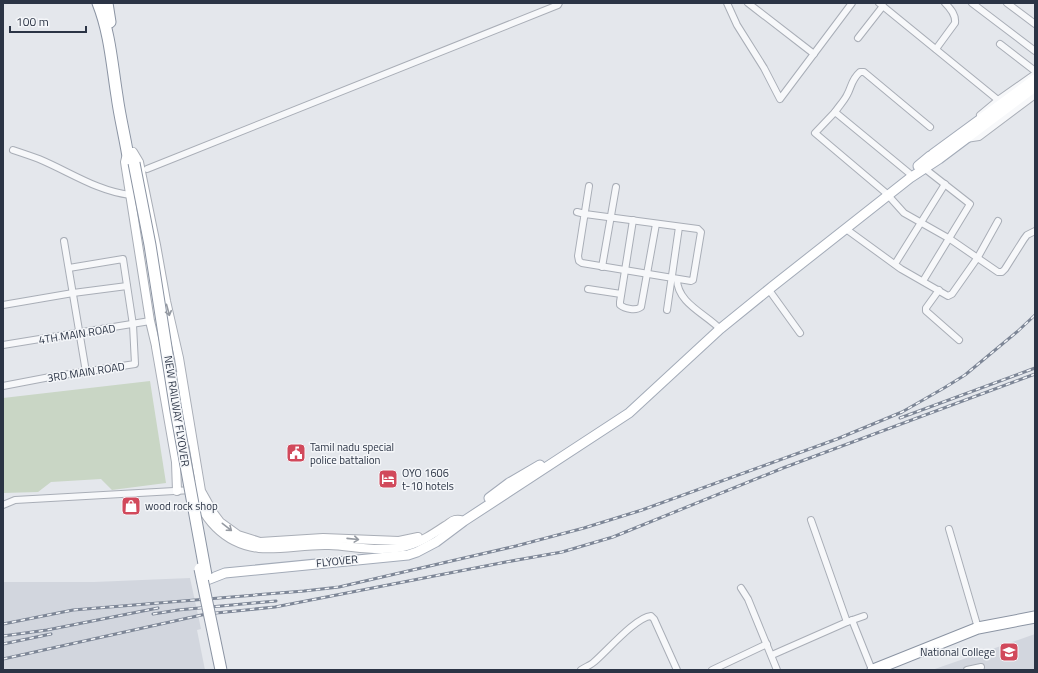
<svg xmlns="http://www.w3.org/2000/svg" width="1038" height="673" viewBox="0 0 1038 673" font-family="'Titillium Web',sans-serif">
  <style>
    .built { fill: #d2d6de }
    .park { fill: #c9d6c5 }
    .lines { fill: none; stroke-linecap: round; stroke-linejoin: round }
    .street-casing { stroke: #a9aeb7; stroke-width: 8 }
    .secondary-casing { stroke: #a9aeb7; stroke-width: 10 }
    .primary-casing { stroke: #a3abb8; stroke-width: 11 }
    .highway-casing { stroke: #8b94a3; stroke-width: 13 }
    .street { stroke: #f7f8fa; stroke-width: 6 }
    .secondary { stroke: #fff; stroke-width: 8 }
    .primary { stroke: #fff; stroke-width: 9 }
    .highway { stroke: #fff; stroke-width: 11 }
    .rail-casing { stroke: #7d8696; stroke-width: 3 }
    .rail { stroke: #f4f6f9; stroke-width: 1.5; stroke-dasharray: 4.5; stroke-linecap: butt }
    .highway-bridge-casing { stroke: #8b94a3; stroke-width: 13; stroke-linecap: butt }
    .highway-bridge { stroke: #fff; stroke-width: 11 }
    .oneway { stroke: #959aa2 }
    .labels { text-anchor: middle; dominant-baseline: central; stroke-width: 3; stroke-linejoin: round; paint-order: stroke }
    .street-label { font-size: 11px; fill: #2b3445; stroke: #f4f6f9 }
    .poi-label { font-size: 11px; fill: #2b3445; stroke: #f4f6f9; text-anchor: start }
  </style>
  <rect width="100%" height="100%" fill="#e4e7ec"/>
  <g class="built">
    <polygon points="190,578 201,629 197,630 205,670 3,670 3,582 94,582"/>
    <polygon points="1035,634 1035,670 932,670"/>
  </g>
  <polygon class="park" points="150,381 166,483 112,490 101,479 51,482 38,492 3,493 3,398"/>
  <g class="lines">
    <defs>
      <g id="street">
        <polyline points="727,3 737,25 764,68 780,99 852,3"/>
        <polyline points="748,3 814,54"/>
        <polyline points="879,3 998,100"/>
        <polyline points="972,3 1035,51"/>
        <polyline points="1007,3 1035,24"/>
        <polyline points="858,38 883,6"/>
        <polyline points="1000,44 1035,71"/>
        <path d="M 936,49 L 955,23 C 956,15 951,9 945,3"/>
        <path d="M 835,112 C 839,106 844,101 847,95 C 852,86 851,80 860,72 L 864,72 L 930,127"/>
        <polyline points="980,115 998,100 1035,74"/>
        <polyline points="966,139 979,137 1035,95"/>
        <path d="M 13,150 C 22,153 31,156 39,159 C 70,172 97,191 130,195"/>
        <polyline points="147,169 558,5 559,3"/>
        <polyline points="909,173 835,112 815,133 886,193 904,213 950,239 998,272 1002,272 1005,269 1024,239 1027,235 1035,231"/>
        <polyline points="577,212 585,214 698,229 701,232 693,280 691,281 582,263 579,261 578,256 589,186"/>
        <path d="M 633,220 L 620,302 L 620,305 C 625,309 636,311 641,307 L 656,224"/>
        <polyline points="846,229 901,269 948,296 952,294 978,257 998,221"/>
        <polyline points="64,241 86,372"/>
        <polyline points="895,264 945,184"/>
        <polyline points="602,267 616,187"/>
        <path d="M 677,279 C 677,303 706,314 720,329"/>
        <polyline points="923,281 970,204 924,168"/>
        <polyline points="588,289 621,294"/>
        <polyline points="769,290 800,333"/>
        <polyline points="939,290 926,308 926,311 959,340"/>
        <polyline points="3,305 73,293 127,286"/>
        <polyline points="667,310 679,227"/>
        <polyline points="3,345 150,321"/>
        <polyline points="3,386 50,377 135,364 133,325 123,259 69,268"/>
        <polyline points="3,505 15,500 192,490"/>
        <polyline points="811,520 847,622"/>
        <polyline points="949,529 978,628"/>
        <polyline points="741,588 748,599 777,670"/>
        <polyline points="852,620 872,670"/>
        <polyline points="772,655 847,622 864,616"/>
        <path d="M 581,670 C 585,667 591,665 594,662 C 607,651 636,617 651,616 L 654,619 L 677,670"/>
        <polyline points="712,670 767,644"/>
        <polyline points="967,670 981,667 980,670"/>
      </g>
      <g id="secondary">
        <polyline points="133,152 139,162 156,245 166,301 179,358 201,491 214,514 220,522 238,535 260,542 323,538 399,541 418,537"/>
        <polyline points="126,158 125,162 150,321 156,346 168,361"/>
        <polyline points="156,347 176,462 177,491"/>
        <polyline points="176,376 187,442"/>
        <path d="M 194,485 C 200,518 225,544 259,548 C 282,550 305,544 329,545 C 354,546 382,553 407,546 C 421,542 433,534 445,526 C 449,524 451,521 455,520 C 459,519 461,520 464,521"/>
      </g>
      <g id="primary">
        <polyline points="930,161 929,159 933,154 1035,79"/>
        <polyline points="918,166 930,156"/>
        <polyline points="489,498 509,483 540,465"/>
        <polyline points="202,582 225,573 408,555 417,552 436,542 464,521 629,413 720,329 773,286 910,178 939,159 1035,87"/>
      </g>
      <g id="highway">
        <path d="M 98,3 C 110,33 112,65 117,96 C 120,119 126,141 129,163"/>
        <polyline points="107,3 110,22"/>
        <polyline points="873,670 978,628 1035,617"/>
      </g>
    </defs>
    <use href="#street" class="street-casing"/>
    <use href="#secondary" class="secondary-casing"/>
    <use href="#primary" class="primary-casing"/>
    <use href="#highway" class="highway-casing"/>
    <use href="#street" class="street"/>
    <use href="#secondary" class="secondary"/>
    <use href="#primary" class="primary"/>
    <use href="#highway" class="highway"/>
    <defs>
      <g id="rail">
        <polyline points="900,418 1035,368"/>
        <polyline points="153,614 178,610 276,601"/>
        <polyline points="3,624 73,610 304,591 339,587 516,546 584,528 642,510 837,439 902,412 944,388 965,375 1018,331 1035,315"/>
        <polyline points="3,636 47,630 158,608"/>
        <polyline points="3,644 51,634"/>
        <polyline points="3,659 206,614 275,607 506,562 562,552 613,537 783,468 1035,374"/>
      </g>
    </defs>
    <use href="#rail" class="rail-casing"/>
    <use href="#rail" class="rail"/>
    <defs>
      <g id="highway-bridge">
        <polyline points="134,163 150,245 176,411 206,575"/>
        <polyline points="200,569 221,670"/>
      </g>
    </defs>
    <use href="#highway-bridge" class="highway-bridge-casing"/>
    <use href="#highway-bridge" class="highway-bridge"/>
  </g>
  <defs><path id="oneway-shaft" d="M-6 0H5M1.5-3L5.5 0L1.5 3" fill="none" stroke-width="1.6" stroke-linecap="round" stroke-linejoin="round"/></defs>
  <g class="oneway">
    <use href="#oneway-shaft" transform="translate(168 310) rotate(75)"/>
    <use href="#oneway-shaft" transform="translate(227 527) rotate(38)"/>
    <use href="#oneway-shaft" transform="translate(353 539) rotate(6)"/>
  </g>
  <defs>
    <symbol id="civic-square" viewBox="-11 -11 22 22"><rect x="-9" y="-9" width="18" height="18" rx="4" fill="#d1495b" stroke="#f4f6f9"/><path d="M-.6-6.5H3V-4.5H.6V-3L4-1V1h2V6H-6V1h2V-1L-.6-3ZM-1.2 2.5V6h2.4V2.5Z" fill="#fff"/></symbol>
    <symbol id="hotel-square" viewBox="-11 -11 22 22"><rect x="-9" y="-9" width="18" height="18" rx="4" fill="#d1495b" stroke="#f4f6f9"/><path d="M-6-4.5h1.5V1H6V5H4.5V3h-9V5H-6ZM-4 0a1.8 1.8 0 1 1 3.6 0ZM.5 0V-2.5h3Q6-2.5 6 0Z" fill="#fff"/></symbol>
    <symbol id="shop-square" viewBox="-11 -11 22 22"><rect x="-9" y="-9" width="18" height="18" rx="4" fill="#d1495b" stroke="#f4f6f9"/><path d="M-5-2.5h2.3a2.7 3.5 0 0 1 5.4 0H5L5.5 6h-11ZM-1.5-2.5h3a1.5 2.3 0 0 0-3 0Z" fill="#fff"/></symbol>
    <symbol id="university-square" viewBox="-11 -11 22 22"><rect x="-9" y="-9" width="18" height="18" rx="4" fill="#d1495b" stroke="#f4f6f9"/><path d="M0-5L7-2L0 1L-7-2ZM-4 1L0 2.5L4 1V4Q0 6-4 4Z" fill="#fff"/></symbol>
  </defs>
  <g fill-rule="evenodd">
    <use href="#civic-square" x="285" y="442" width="22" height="22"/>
    <use href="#hotel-square" x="377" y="468" width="22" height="22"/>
    <use href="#shop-square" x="120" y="495" width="22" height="22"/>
    <use href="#university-square" x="998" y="641" width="22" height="22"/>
  </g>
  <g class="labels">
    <g class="street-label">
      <text transform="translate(77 334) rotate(-9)">4TH MAIN ROAD</text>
      <text transform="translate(86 372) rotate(-9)">3RD MAIN ROAD</text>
      <text transform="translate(177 411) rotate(81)">NEW RAILWAY FLYOVER</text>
      <text transform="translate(337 561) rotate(-6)">FLYOVER</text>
    </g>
    <g class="poi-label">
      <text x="310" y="447">Tamil nadu special<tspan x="310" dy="13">police battalion</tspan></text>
      <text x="402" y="473">OYO 1606<tspan x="402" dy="13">t-10 hotels</tspan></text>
      <text x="145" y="506">wood rock shop</text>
      <text x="995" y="652" text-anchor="end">National College</text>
    </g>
  </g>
  <rect width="1038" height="673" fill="none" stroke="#2b3445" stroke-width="8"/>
  <path d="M10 26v6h76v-6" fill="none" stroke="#2b3445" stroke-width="2"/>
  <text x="16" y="26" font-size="12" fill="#2b3445" stroke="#f4f6f9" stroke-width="3" paint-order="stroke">100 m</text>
</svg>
